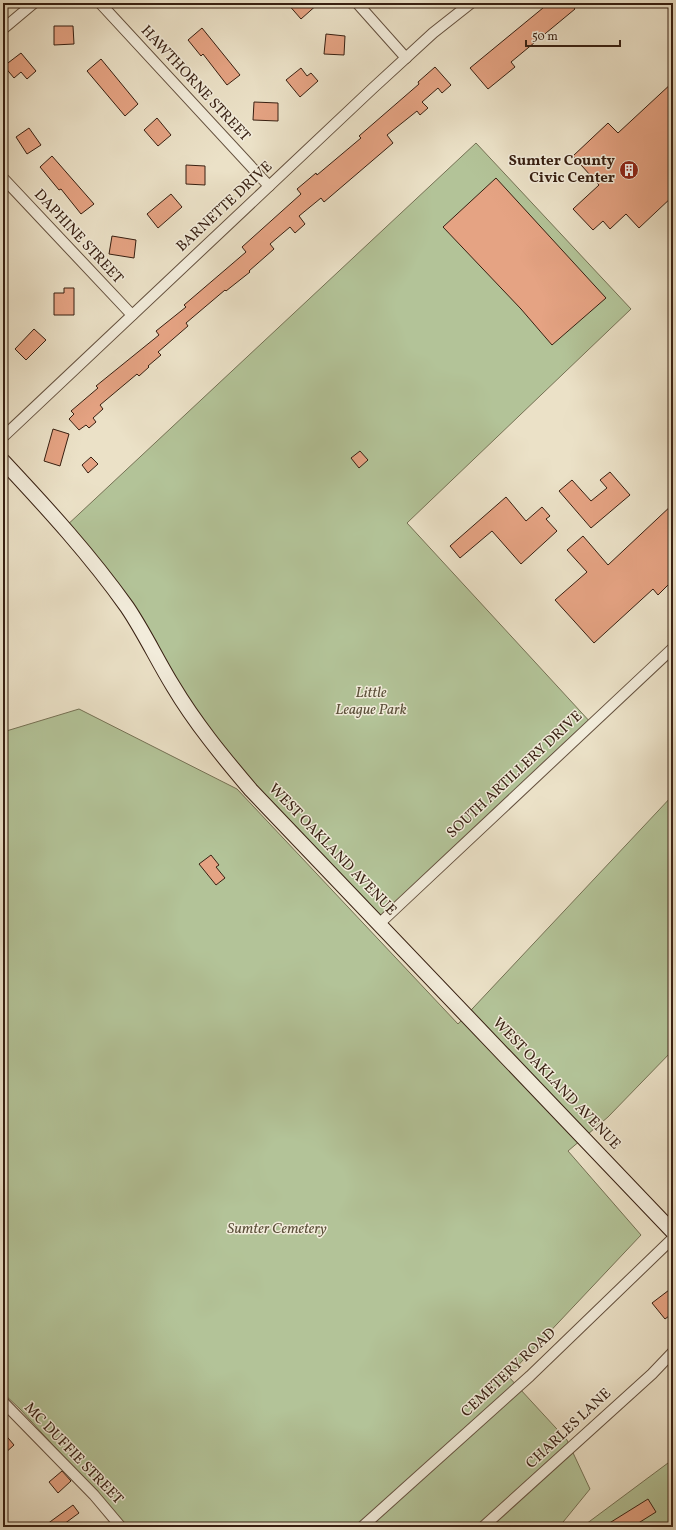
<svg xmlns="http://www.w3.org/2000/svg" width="676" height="1530" viewBox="0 0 676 1530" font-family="Vollkorn,serif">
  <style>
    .green { fill: #b3c398; stroke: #757154 }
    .building { fill: #e5a383; stroke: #371f11 }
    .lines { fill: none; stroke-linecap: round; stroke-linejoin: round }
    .street-casing { stroke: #64503e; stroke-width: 12 }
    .secondary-casing { stroke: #371f11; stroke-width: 16 }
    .street { stroke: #f2ecdb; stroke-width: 10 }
    .secondary { stroke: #f2ecdb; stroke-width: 14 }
    .labels { text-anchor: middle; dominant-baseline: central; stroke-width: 3; stroke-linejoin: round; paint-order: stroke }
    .street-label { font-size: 15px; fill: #371f11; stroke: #f2ecdb }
    .poi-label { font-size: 15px; font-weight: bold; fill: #371f11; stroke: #f2ecdb; text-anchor: end }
    .park-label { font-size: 15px; font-style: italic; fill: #5c503a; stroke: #f2ecdb }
  </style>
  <rect width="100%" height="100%" fill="#ebe1c7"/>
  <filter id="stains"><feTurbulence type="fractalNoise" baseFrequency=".005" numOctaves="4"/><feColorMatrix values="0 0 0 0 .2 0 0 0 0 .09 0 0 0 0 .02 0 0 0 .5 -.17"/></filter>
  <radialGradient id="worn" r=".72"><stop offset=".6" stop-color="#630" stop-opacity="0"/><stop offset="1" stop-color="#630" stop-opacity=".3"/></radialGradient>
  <g class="green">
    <polygon points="476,143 631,309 407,523 592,724 379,924 251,790 140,628 64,528"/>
    <polygon points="79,709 237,789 458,1024 673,795 673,1050 608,1117 568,1151 641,1235 508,1376 567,1440 590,1489 559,1527 128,1527 20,1409 3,1393 3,732"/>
    <polygon points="672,1460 673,1527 582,1527"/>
  </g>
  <g class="building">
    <polygon points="287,3 319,3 301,19"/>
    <polygon points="549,3 570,3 575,9 511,62 515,67 488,89 470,68"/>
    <polygon points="54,26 73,26 74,44 54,45"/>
    <polygon points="202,28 240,75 227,85 203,54 201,56 188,40"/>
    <polygon points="326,34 345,36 344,55 324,54"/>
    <polygon points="21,53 36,71 27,79 21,72 14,78 4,66"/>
    <polygon points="101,59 138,104 125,116 87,71"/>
    <polygon points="435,67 451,85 442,93 438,88 422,102 428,108 420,115 417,111 387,135 393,143 324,202 321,198 299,216 305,224 295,233 290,227 270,244 274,249 249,271 250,272 226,291 225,290 186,323 188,326 158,352 161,355 148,366 149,367 139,376 137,374 100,405 103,409 93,418 96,422 89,428 86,425 79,430 69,419 74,414 71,411 98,388 96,386 159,335 156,331 186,307 184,305 246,252 242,247 301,194 297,189 316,173 317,175 361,138 359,136 419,84 418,82"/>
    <polygon points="301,68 307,76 311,73 318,81 300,97 286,80"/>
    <polygon points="673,82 673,196 639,228 626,214 610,229 603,221 593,230 573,209 599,185 573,156 608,123 618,133"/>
    <polygon points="254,102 278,103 278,121 253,120"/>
    <polygon points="157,118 171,135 158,146 144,130"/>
    <polygon points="29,128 41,145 27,154 16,137"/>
    <polygon points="52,156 94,204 81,214 61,189 59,190 40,167"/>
    <polygon points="186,165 205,166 205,185 186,184"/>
    <polygon points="496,178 606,298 552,345 521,309 443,227"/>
    <polygon points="171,194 182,207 158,228 147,214"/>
    <polygon points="112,236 136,240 134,258 109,254"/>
    <polygon points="64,288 74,288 74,315 54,315 54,293 64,293"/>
    <polygon points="34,329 46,340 26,360 15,349"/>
    <polygon points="53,429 69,434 60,466 44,461"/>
    <polygon points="360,451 368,460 359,468 351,458"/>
    <polygon points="91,457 98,464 88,473 82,465"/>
    <polygon points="610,472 630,495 591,528 559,491 572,480 591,501 607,488 600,480"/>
    <polygon points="506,497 526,521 542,507 550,516 546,519 557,531 521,564 492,531 460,558 450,546"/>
    <polygon points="673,504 673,580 658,595 653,589 594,643 555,600 587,572 567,550 583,536 608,565"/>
    <polygon points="211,855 219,865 216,867 225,878 216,885 199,864"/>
    <polygon points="673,1287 673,1313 665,1319 652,1303"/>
    <polygon points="3,1432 14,1445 3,1455"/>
    <polygon points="62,1471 71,1481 58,1493 49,1482"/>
    <polygon points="648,1499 656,1512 632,1527 603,1527"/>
    <polygon points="73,1505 79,1513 60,1527 43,1527"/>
  </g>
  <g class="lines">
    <defs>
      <g id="street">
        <polyline points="100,3 269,186"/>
        <polyline points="357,3 406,58"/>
        <polyline points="3,29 34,3"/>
        <polyline points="3,178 132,315"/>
        <polyline points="3,437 372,89 433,33 471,3"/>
        <polyline points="379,924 673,648"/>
        <polyline points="3,1402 94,1495 121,1527"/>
        <polyline points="362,1527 530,1376 673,1238"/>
        <polyline points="483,1527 652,1374 673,1352"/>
      </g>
      <path id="secondary" d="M 3,461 C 47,508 90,555 127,607 C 144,632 157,660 173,686 C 195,723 223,757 251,790 L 673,1232"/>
    </defs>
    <use href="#street" class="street-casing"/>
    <use href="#secondary" class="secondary-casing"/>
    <use href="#street" class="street"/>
    <use href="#secondary" class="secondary"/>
  </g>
  <defs>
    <symbol id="building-disc" viewBox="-11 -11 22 22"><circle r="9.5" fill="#8f2418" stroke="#f2ecdb"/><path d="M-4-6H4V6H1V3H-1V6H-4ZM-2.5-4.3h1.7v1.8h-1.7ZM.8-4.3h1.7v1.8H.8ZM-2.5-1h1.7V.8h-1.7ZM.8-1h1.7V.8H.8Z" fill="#fff"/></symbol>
  </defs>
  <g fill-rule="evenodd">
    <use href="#building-disc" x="618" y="159" width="22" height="22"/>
  </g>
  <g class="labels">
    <g class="street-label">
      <text transform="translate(195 84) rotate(47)">HAWTHORNE STREET</text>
      <text transform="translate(225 207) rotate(-43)">BARNETTE DRIVE</text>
      <text transform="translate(78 237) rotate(47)">DAPHINE STREET</text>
      <text transform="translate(515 775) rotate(-43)">SOUTH ARTILLERY DRIVE</text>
      <text transform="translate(332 850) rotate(46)">WEST OAKLAND AVENUE</text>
      <text transform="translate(556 1084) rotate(46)">WEST OAKLAND AVENUE</text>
      <text transform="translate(509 1373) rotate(-43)">CEMETERY ROAD</text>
      <text transform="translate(569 1429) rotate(-43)">CHARLES LANE</text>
      <text transform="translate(73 1454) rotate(46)">MC DUFFIE STREET</text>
    </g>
    <g class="poi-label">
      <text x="615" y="161">Sumter County<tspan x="615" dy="17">Civic Center</tspan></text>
    </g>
    <g class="park-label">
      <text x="371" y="693">Little<tspan x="371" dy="17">League Park</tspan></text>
      <text x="277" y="1229">Sumter Cemetery</text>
    </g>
  </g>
  <rect width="676" height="1530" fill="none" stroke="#ebe1c7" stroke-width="16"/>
  <rect x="4" y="4" width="668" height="1522" fill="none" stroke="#371f11" stroke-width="2"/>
  <rect x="8" y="8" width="660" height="1514" fill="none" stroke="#371f11"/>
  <path d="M526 40v6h94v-6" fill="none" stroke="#371f11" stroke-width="2"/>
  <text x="532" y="40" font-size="12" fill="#371f11" stroke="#f2ecdb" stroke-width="3" paint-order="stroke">50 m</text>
  <rect width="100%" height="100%" filter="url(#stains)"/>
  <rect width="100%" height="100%" fill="url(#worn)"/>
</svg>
